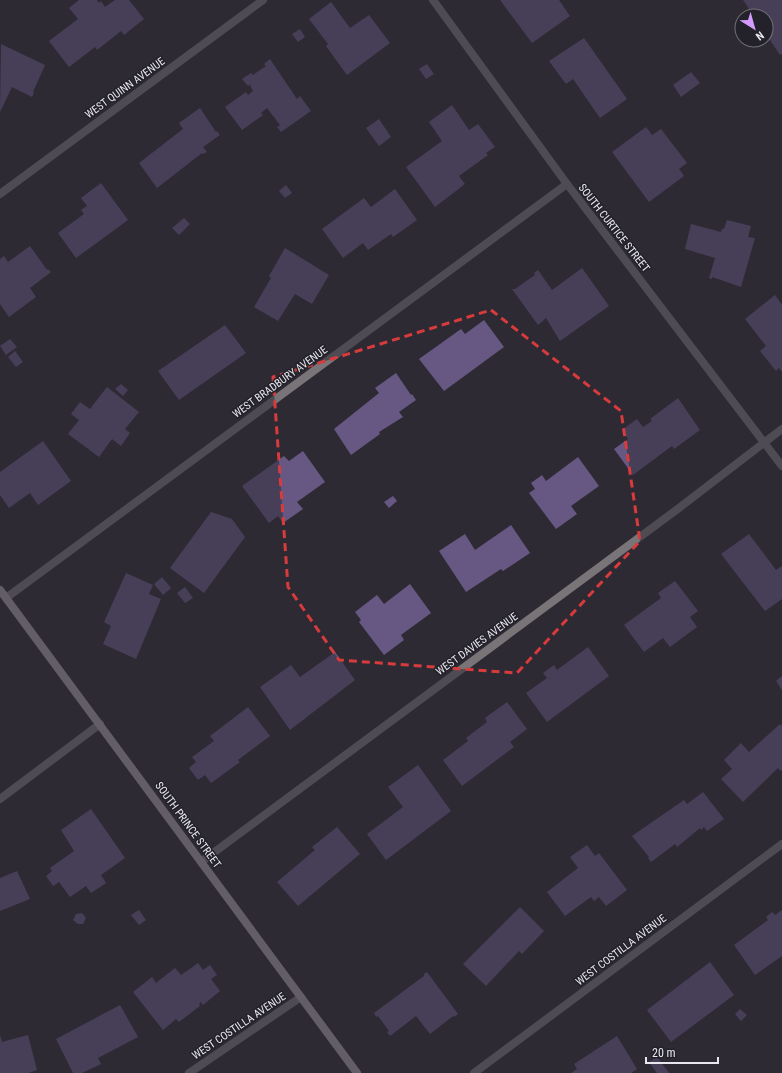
<svg xmlns="http://www.w3.org/2000/svg" width="782" height="1073" viewBox="0 0 782 1073" font-family="'Roboto Condensed',sans-serif">
  <style>
    .building { fill: #675883 }
    .lines { fill: none; stroke-linecap: round; stroke-linejoin: round }
    .street { stroke: #787478; stroke-width: 8 }
    .secondary { stroke: #a39ca3; stroke-width: 8 }
    .marked { fill: none; stroke: #d83b3c; stroke-width: 3; stroke-dasharray: 8 5; stroke-linejoin: round }
    .labels { text-anchor: middle; dominant-baseline: central; stroke-width: 3; stroke-linejoin: round; paint-order: stroke }
    .street-label { font-size: 11px; fill: #e9e7ee; stroke: #23212a }
  </style>
  <rect width="100%" height="100%" fill="#2d2a34"/>
  <g class="building">
    <polygon points="79,0 97,0 99,3 101,1 105,7 115,0 129,0 144,19 124,35 121,31 97,50 95,47 69,67 49,41 78,19 69,8"/>
    <polygon points="500,0 559,0 570,16 532,43"/>
    <polygon points="743,0 782,0 782,54 780,55 766,34 766,16 754,16"/>
    <polygon points="331,2 350,28 369,15 390,43 347,75 326,46 328,44 309,19"/>
    <polygon points="300,29 305,37 298,42 292,34"/>
    <polygon points="584,38 627,99 600,118 573,79 566,84 549,61"/>
    <polygon points="1,44 45,65 33,92 34,93 32,97 12,87 0,112"/>
    <polygon points="270,59 297,99 300,96 311,111 281,132 277,127 280,125 267,108 261,113 263,115 242,130 225,107 246,92 248,95 253,91 250,85 251,84 248,86 242,79 251,73 253,75 266,66 264,64"/>
    <polygon points="427,64 434,74 426,79 419,69"/>
    <polygon points="691,72 700,83 681,97 673,85"/>
    <polygon points="452,105 469,130 478,124 495,147 486,153 488,155 459,176 465,184 435,207 406,167 442,141 429,122"/>
    <polygon points="200,108 216,132 217,131 220,135 203,147 207,152 203,154 202,153 157,188 139,163 183,129 179,123"/>
    <polygon points="379,119 391,137 379,146 366,128"/>
    <polygon points="646,127 652,135 661,129 687,163 679,169 684,176 649,202 612,152"/>
    <polygon points="101,183 128,220 76,258 58,233 84,214 81,210 87,206 81,198"/>
    <polygon points="286,185 292,193 285,198 279,191"/>
    <polygon points="395,189 417,220 393,237 391,234 368,250 363,243 343,258 322,229 364,198 371,207"/>
    <polygon points="184,218 190,224 179,235 172,228"/>
    <polygon points="727,220 751,226 748,237 755,238 741,287 712,277 712,279 709,278 715,258 685,249 691,224 721,232 722,229 724,229"/>
    <polygon points="30,246 47,270 48,269 51,272 30,288 36,297 9,317 0,304 0,259 4,256 8,262"/>
    <polygon points="285,248 329,275 312,304 295,294 278,321 254,307 271,278 269,276"/>
    <polygon points="582,268 609,306 560,341 546,318 538,325 512,289 515,289 535,275 534,273 538,270 552,290"/>
    <polygon points="775,295 782,305 782,372 779,368 776,371 760,351 766,346 745,319"/>
    <polygon points="484,320 504,347 444,391 419,359 461,329 465,334"/>
    <polygon points="225,325 246,353 179,400 158,371"/>
    <polygon points="10,339 17,347 6,355 0,346"/>
    <polygon points="15,351 23,362 16,367 8,357"/>
    <polygon points="396,373 411,395 412,394 416,400 399,412 403,417 379,432 380,434 351,455 334,429 379,393 375,388"/>
    <polygon points="121,384 128,390 123,396 115,389"/>
    <polygon points="107,387 139,412 125,429 130,433 121,446 112,439 99,457 68,434 79,420 71,414 80,402 90,409"/>
    <polygon points="678,398 700,430 674,449 672,446 633,475 614,449 628,439 622,430 637,419 643,427 652,421 650,419"/>
    <polygon points="43,441 71,481 38,505 30,493 9,508 0,495 0,472"/>
    <polygon points="303,451 325,482 297,502 303,509 283,523 278,516 269,523 242,486 284,456 289,461"/>
    <polygon points="578,457 599,486 571,506 577,514 556,529 529,493 535,489 531,483 542,475 546,481"/>
    <polygon points="393,496 397,501 389,508 384,502"/>
    <polygon points="211,512 232,519 245,537 204,593 170,568"/>
    <polygon points="511,525 530,553 503,571 501,569 466,592 439,551 465,534 475,550"/>
    <polygon points="749,534 776,570 782,566 782,599 765,611 721,554"/>
    <polygon points="126,573 153,585 149,594 161,599 136,659 103,644 111,626 104,622"/>
    <polygon points="162,577 171,588 163,595 154,584"/>
    <polygon points="675,581 698,611 690,617 697,627 670,647 663,638 644,652 624,625 661,598 658,593"/>
    <polygon points="410,584 431,613 401,635 404,640 384,655 359,622 361,620 355,612 377,595 384,604"/>
    <polygon points="185,587 193,598 185,603 177,593"/>
    <polygon points="588,647 609,676 547,722 526,693 547,678 543,673 554,665 557,670"/>
    <polygon points="335,652 355,680 290,730 260,687 291,665 300,677"/>
    <polygon points="782,676 782,690 776,681"/>
    <polygon points="507,702 527,729 510,742 514,747 462,786 443,760 468,741 466,738 487,722 485,718"/>
    <polygon points="248,707 270,736 238,760 240,762 211,783 205,775 198,780 189,768 196,762 192,757 214,741 210,736"/>
    <polygon points="780,724 782,726 782,770 781,771 778,768 743,802 721,779 732,769 724,760 741,743 749,752"/>
    <polygon points="418,765 451,811 386,860 367,834 403,807 388,787"/>
    <polygon points="703,792 724,819 707,831 704,827 701,830 700,828 677,847 675,844 651,862 648,858 649,857 632,836 684,800 687,804"/>
    <polygon points="91,809 125,858 101,875 106,883 91,893 86,886 70,897 59,882 53,886 46,876 52,871 50,868 74,851 61,830"/>
    <polygon points="337,827 360,854 298,906 277,882 315,850 312,847"/>
    <polygon points="587,845 595,856 599,853 627,890 606,906 599,897 594,901 591,897 565,916 547,892 578,868 570,857"/>
    <polygon points="17,871 30,899 0,911 0,878"/>
    <polygon points="520,907 544,931 522,954 519,951 486,986 463,964"/>
    <polygon points="139,910 146,920 139,925 131,915"/>
    <polygon points="782,910 782,956 755,975 734,945 768,920 766,917 772,912 775,915"/>
    <polygon points="82,913 86,918 83,924 78,924 73,920 76,914"/>
    <polygon points="710,962 734,995 671,1042 647,1010"/>
    <polygon points="198,963 203,970 210,965 217,975 211,979 220,991 203,1005 201,1002 199,1004 200,1006 179,1022 176,1019 163,1030 133,992 152,977 156,983 175,968 181,975"/>
    <polygon points="427,972 458,1014 454,1017 453,1016 430,1034 416,1016 390,1036 387,1032 389,1031 378,1016 376,1017 374,1013 424,976 424,974"/>
    <polygon points="120,1005 138,1037 98,1058 101,1064 82,1073 73,1073 56,1039"/>
    <polygon points="740,1009 747,1015 741,1021 735,1014"/>
    <polygon points="0,1035 2,1042 28,1035 37,1070 28,1073 0,1073"/>
    <polygon points="617,1036 637,1069 631,1073 571,1073 577,1069 574,1064"/>
    <polygon points="657,1057 669,1073 657,1073 649,1062"/>
  </g>
  <g class="lines">
    <g class="street">
      <polyline points="433,0 567,184 782,466"/>
      <polyline points="0,194 263,0"/>
      <polyline points="6,598 567,184"/>
      <polyline points="0,799 100,724"/>
      <polyline points="201,862 679,508 782,429"/>
      <polyline points="189,1073 301,997"/>
      <polyline points="474,1073 782,844"/>
    </g>
    <polyline class="secondary" points="0,590 357,1073"/>
  </g>
  <path d="M0 0H782V1073H0ZM 491,310 L 621,411 L 640,541 L 517,673 L 339,660 L 288,587 L 273,377 Z" fill="#2d2a34" fill-opacity=".55" fill-rule="evenodd"/>
  <path class="marked" d="M 491,310 L 621,411 L 640,541 L 517,673 L 339,660 L 288,587 L 273,377 Z"/>
  <g class="labels">
    <g class="street-label">
      <text transform="translate(125 88) rotate(-36)">WEST QUINN AVENUE</text>
      <text transform="translate(614 228) rotate(52)">SOUTH CURTICE STREET</text>
      <text transform="translate(280 382) rotate(-36)">WEST BRADBURY AVENUE</text>
      <text transform="translate(477 644) rotate(-36)">WEST DAVIES AVENUE</text>
      <text transform="translate(188 825) rotate(54)">SOUTH PRINCE STREET</text>
      <text transform="translate(621 950) rotate(-37)">WEST COSTILLA AVENUE</text>
      <text transform="translate(239 1026) rotate(-34)">WEST COSTILLA AVENUE</text>
    </g>
  </g>
  <g transform="translate(754 28) rotate(143)"><circle r="19" fill="#23212a" stroke="#727078"/>
  <path d="M0-3L7 15L0 10L-7 15Z" fill="#d39cfc"/>
  <text y="-6" font-size="11" font-weight="bold" text-anchor="middle" fill="#e9e7ee">N</text>
  </g>
  <path d="M646 1057v6h72v-6" fill="none" stroke="#e9e7ee" stroke-width="2"/>
  <text x="652" y="1057" font-size="12" fill="#e9e7ee" stroke="#23212a" stroke-width="3" paint-order="stroke">20 m</text>
</svg>
